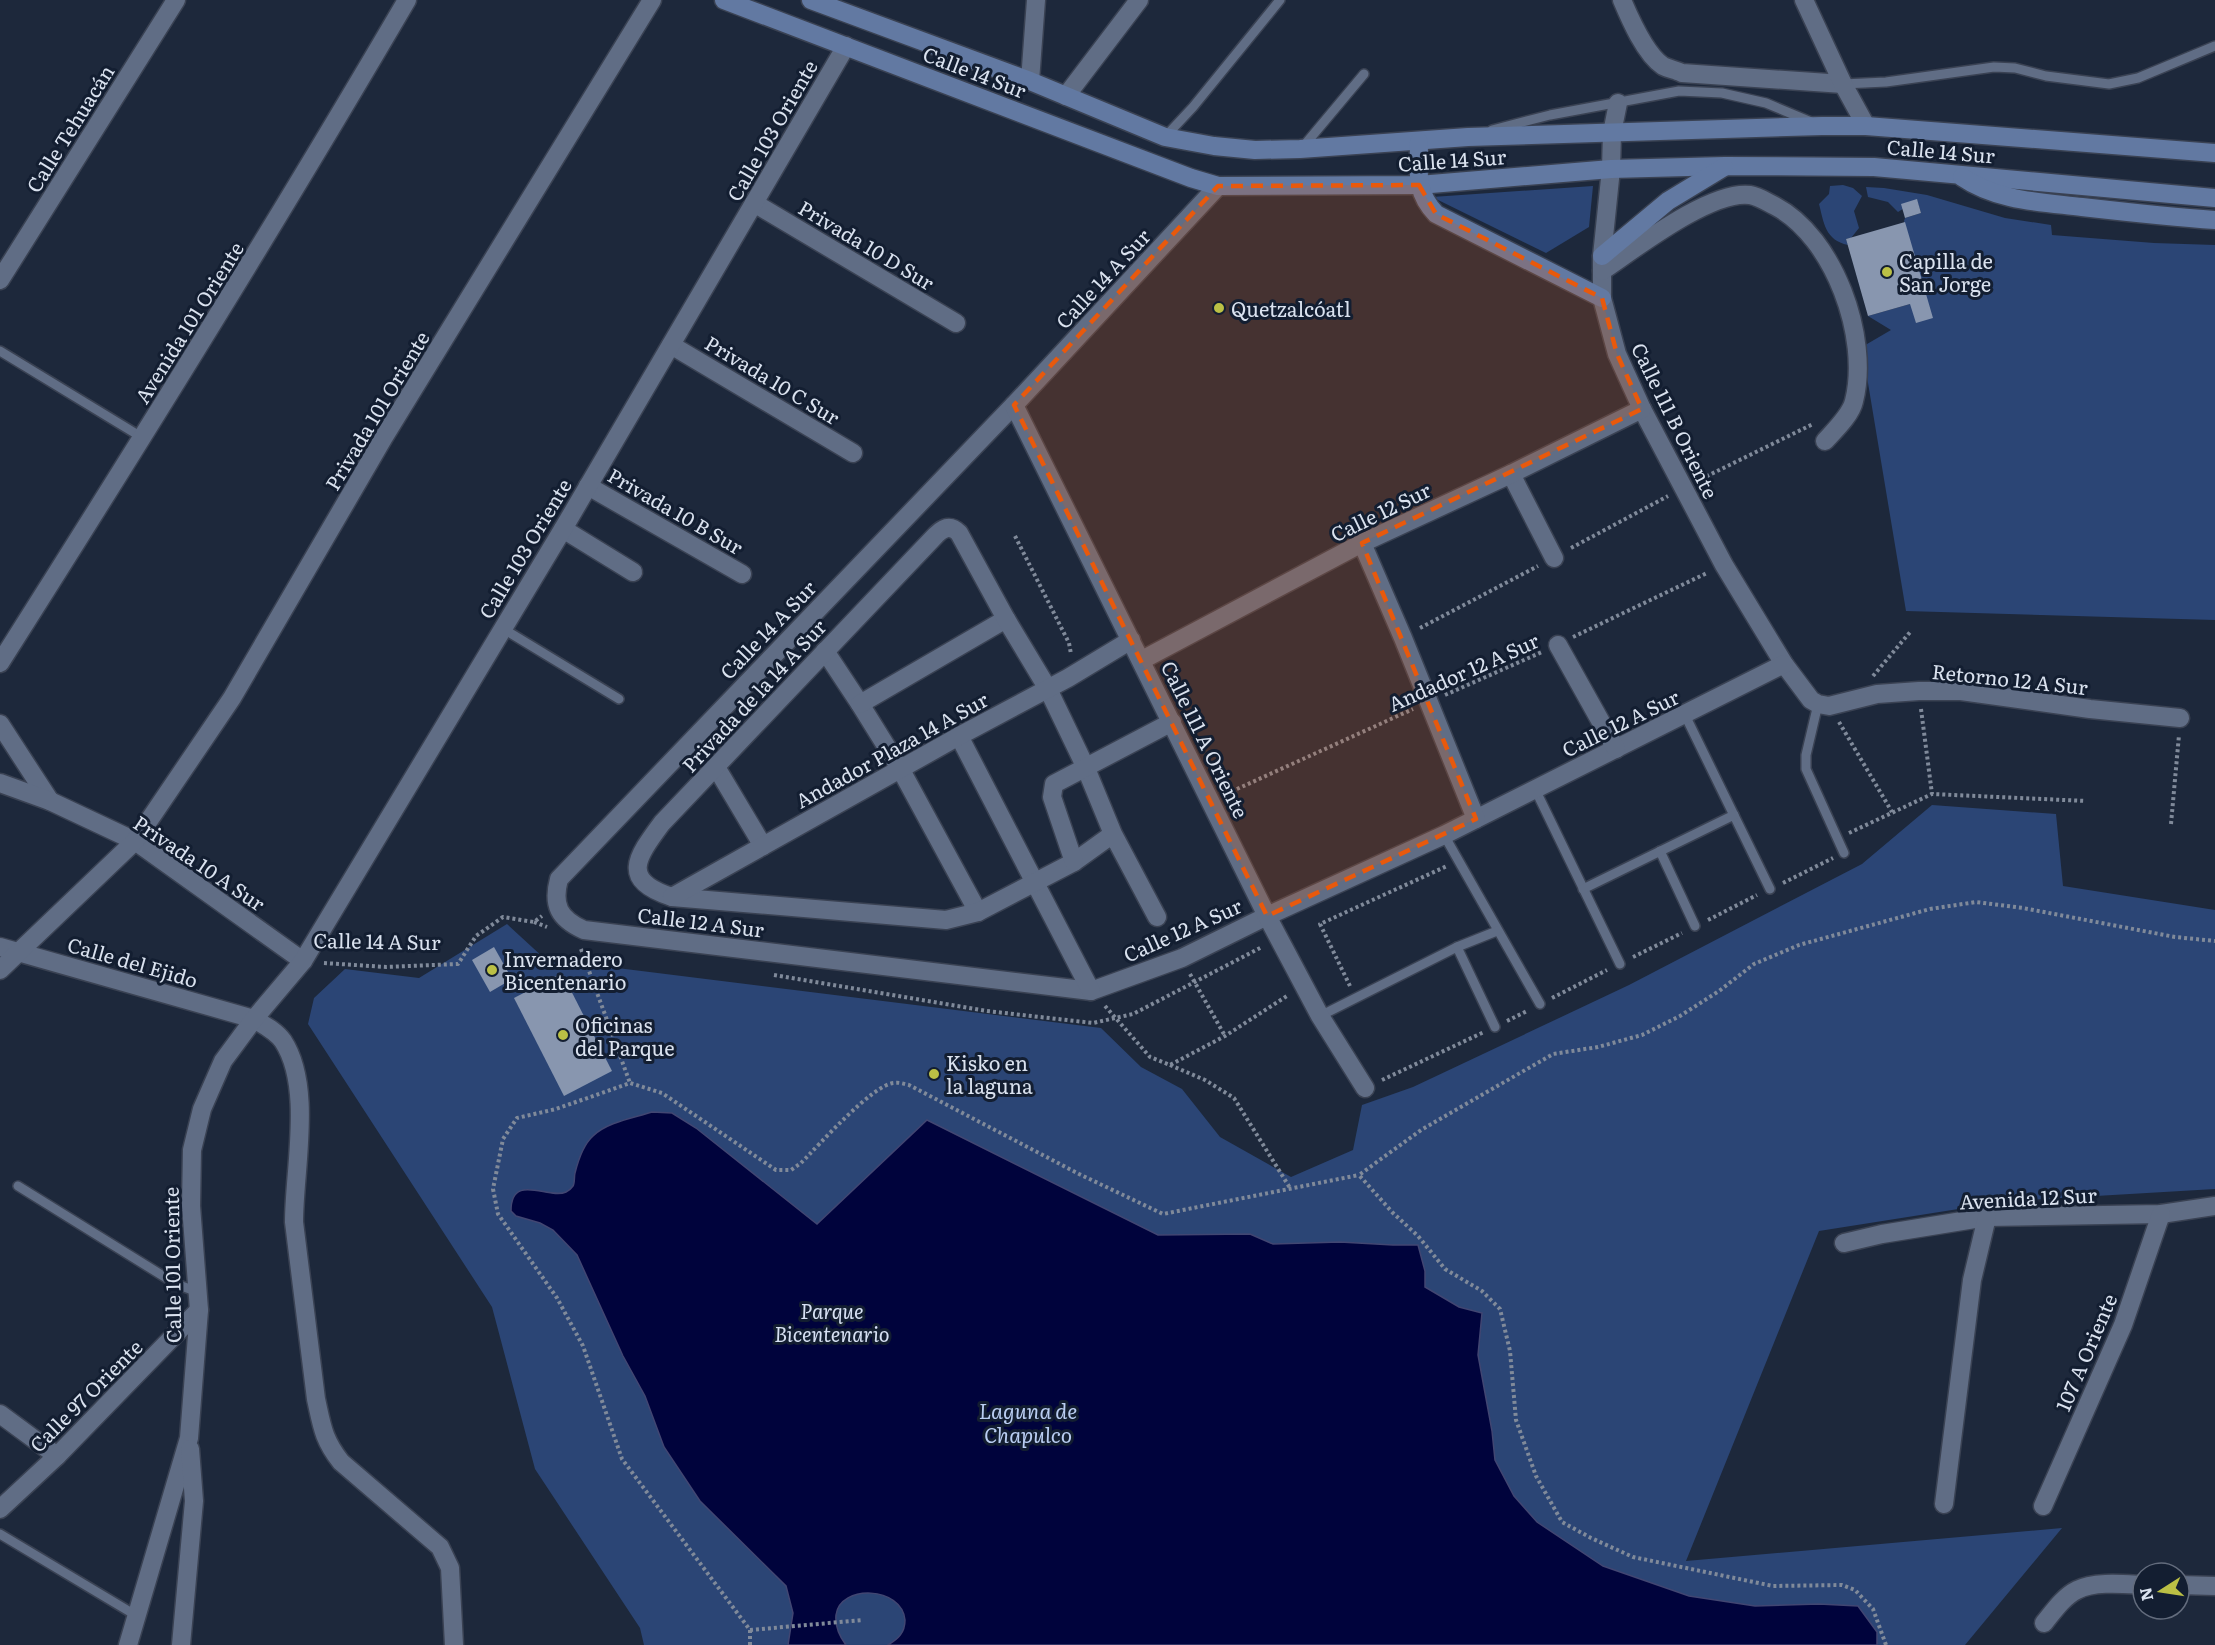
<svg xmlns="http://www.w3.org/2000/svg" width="2215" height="1645" viewBox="0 0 2215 1645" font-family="Literata,serif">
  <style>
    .green { fill: #2b4575 }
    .water { fill: #00033c; stroke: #414672; stroke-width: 1.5 }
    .building { fill: #8896af }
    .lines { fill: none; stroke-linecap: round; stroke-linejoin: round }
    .lane-casing { stroke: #3a4253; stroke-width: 12 }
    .street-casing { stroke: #3a4253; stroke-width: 21 }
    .secondary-casing { stroke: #3a4253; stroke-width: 21 }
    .path { stroke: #808a9a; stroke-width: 4; stroke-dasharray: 3 3; stroke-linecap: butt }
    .lane { stroke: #606d85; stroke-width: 9 }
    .street { stroke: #606d85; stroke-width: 18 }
    .secondary { stroke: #6279a2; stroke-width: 18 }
    .marked { fill: #e8590c; fill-opacity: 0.2; stroke: #e8590c; stroke-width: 4.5; stroke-dasharray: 12 8; stroke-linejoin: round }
    .poi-dot { fill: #bbc045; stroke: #131e31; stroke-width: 2 }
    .labels { text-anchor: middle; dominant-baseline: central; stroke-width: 6; stroke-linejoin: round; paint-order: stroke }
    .street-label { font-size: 20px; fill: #dae2ef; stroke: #131e31 }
    .poi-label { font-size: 20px; fill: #dae2ef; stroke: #131e31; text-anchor: start }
    .park-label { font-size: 20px; font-style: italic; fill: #d7e1f4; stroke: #131e31 }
    .water-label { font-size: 21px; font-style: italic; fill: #b9cdf2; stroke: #131e31 }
  </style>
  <rect width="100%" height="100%" fill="#1d283b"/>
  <g class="green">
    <path d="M 1843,185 L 1853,188 L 1862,196 L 1854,211 L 1859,228 L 1851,238 L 1846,239 L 1848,245 C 1825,240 1824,223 1819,204 L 1829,194 L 1830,186 Z"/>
    <polygon points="1593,186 1589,227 1546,253 1432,197"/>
    <polygon points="1866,187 1884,188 1927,195 2005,218 2051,225 2052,235 2154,243 2215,245 2215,620 1906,611 1862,347 1891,330 1868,316 1910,304 1929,307 1904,221 1905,218 1921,213 1917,200 1898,212 1888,202 1868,197"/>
    <polygon points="1932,805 2056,814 2063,886 2215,910 2215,1189 2009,1201 1819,1231 1686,1561 2062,1528 1965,1645 644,1645 640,1628 535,1469 492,1307 308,1024 314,998 345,969 419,978 507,924 545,959 1101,1028 1141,1067 1182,1089 1220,1137 1291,1177 1353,1150 1362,1105 1413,1087 1629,985 1862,864"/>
  </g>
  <path class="water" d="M 652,1112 L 672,1113 L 696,1128 L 817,1224 L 927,1120 L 1158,1235 L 1250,1234 L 1273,1244 L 1340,1242 L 1393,1245 L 1418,1245 L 1425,1271 L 1425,1287 L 1459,1307 L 1482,1313 L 1478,1355 L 1492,1431 L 1495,1460 L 1514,1496 L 1537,1522 L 1603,1566 L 1689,1596 L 1755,1606 L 1819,1604 L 1858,1606 L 1877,1632 L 1877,1645 L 888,1645 C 898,1639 905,1633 905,1620 C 902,1586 840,1584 836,1615 C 835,1626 839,1636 846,1645 L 788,1645 L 793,1613 L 786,1586 L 700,1501 L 664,1447 L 645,1396 L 623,1356 L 577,1255 L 553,1230 L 540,1223 L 516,1216 L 511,1211 C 511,1172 549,1200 566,1192 C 568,1191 571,1189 573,1186 C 575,1183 574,1176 575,1173 C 578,1161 583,1145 593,1136 C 607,1122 634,1118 652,1112 Z"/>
  <g class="building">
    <polygon points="1917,199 1921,213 1905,218 1901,204"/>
    <polygon points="1905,222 1933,318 1916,323 1910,304 1868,316 1846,239"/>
    <polygon points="494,947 512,979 490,992 472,960"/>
    <polygon points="562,973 612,1071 564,1096 514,998"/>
  </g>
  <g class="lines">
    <defs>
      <g id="lane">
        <polyline points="1843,84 1886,82 1994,67 2015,68 2046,76 2109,84 2138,78 2215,46"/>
        <polyline points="1492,130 1550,115 1679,91 1722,93 1766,103 1811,122"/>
        <polyline points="1165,137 1193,107 1280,0"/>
        <polyline points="1302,148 1364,74"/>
        <polyline points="0,351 143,438"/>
        <polyline points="502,628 619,699"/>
        <polyline points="1818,704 1806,755 1806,769 1844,853"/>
        <polyline points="1685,715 1770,889"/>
        <polyline points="1535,789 1620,964"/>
        <polyline points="1444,835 1540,1004"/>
        <polyline points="1660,851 1695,926"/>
        <polyline points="1583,889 1734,815"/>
        <polyline points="1457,947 1495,1027"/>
        <polyline points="1320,1016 1457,947 1497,931"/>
        <polyline points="18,1186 176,1284 198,1292"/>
        <polyline points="0,1534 137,1616"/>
      </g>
      <g id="street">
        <path d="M 1622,0 C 1630,19 1645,54 1663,66 C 1669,69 1676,70 1682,73 L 1843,84"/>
        <polyline points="1804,0 1843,84 1866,126"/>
        <polyline points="1030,81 1036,0"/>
        <polyline points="1066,96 1139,0"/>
        <polyline points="1618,103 1612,133 1611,169 1602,256 1602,298 1617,354 1642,409 1724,565 1784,664 1811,700 1818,704 1829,706 1877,694 1919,691 1961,691 2090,709 2180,718"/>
        <path d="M 1218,186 L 1014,405 L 559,879 C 552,905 559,919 584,930 L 1091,991 L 1182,958 L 1267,916 L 1444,835 L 1784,664"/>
        <polyline points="754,203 956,323"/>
        <path d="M 1602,271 C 1635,249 1710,190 1750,195 C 1758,196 1767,202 1775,206 C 1834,237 1870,337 1854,401 C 1851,415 1835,430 1825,441"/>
        <polyline points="0,280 176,0"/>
        <polyline points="671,345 853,453"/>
        <polyline points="1014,405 1267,916 1320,1016 1365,1088"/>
        <polyline points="1511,474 1554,558"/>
        <polyline points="588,486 742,574"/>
        <polyline points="563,529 633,572"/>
        <polyline points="1362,543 1403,638 1476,819"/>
        <polyline points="1558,645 1616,749"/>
        <polyline points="825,651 860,704 901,770 978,912"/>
        <polyline points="1142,660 1362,543 1511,474 1642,409"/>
        <path d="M 0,663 C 139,444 276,224 407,0"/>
        <polyline points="860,704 1006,619"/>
        <polyline points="0,724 50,801"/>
        <polyline points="959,736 1091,991"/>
        <polyline points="716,767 763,846"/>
        <polyline points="0,783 50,801 135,841 303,961"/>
        <path d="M 1113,834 L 1074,862 L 978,912 L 946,920 L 672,897 C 620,880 636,858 662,823 L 936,535 C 944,527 951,525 959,533 L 1006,619 L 1048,689 L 1085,766 L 1113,834 L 1157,917"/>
        <polyline points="1074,862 1052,797 1054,784 1172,722"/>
        <polyline points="672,897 959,736 1068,678 1131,640"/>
        <path d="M 0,947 L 254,1019 C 264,1025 276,1031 283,1041 C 313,1087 294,1169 294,1222 L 316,1399 C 322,1426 323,1439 341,1462 L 440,1547 L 450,1568 L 454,1645"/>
        <polyline points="0,970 135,841 232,698 384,437 652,0"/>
        <polyline points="1844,1243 1882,1234 1987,1217 2161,1214 2215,1206"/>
        <polyline points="0,1414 57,1456"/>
        <polyline points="1944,1504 1972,1280 1987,1217"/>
        <polyline points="2043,1506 2123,1325 2161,1214"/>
        <polyline points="0,1509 57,1456 199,1310"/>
        <polyline points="2179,1585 2215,1586"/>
        <path d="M 2044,1623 C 2053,1612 2063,1597 2077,1590 C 2094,1581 2124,1584 2143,1585"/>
        <polyline points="128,1645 189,1438 199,1310 191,1206 192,1150 202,1109 223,1061 254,1019 303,961 563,529 846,46"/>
        <polyline points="181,1645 194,1501 190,1449"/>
      </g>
      <g id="secondary">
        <polyline points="724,0 1191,178 1218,186 1419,185 1611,169 1725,166 1874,167 2215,198"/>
        <polyline points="811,0 1030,81 1165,137 1214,146 1255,150 1300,149 1468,137 1822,126 1866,126 2215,153"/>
        <path d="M 1419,142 C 1419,171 1414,191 1436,214 L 1602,298"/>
        <path d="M 1962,177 C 1997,201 2041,202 2082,207 C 2126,212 2170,217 2215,220"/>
        <polyline points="1602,256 1668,201 1724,167"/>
      </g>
    </defs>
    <use href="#lane" class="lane-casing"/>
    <use href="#street" class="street-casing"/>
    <use href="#secondary" class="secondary-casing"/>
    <g class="path">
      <polyline points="1701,479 1813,424"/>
      <polyline points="1015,536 1069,643 1071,654"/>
      <polyline points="1571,548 1668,496"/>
      <polyline points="1420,628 1538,566"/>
      <polyline points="1573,637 1707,573"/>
      <polyline points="1873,676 1911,631"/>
      <polyline points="1445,695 1542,652"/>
      <polyline points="1921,709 1932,794"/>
      <polyline points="1839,722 1892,812"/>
      <polyline points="1226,794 1413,709"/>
      <polyline points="2171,824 2179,735"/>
      <polyline points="1849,833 1932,794 2086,801"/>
      <polyline points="1783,883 1833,858"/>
      <polyline points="1708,920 1757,895"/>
      <polyline points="534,922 547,927"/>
      <polyline points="581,949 630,1083"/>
      <polyline points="1633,957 1682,933"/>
      <polyline points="324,963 386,967 458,964 476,936 503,917 534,922 542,916"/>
      <polyline points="1190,974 1225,1036"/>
      <polyline points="774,975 987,1011 1093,1023 1133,1014 1262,947"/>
      <polyline points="1350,986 1320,924 1447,866"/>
      <polyline points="1552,998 1607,970"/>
      <polyline points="1105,1006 1150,1057 1170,1065 1225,1036 1287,996"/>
      <polyline points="1507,1021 1527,1011"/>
      <polyline points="1170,1065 1205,1080 1234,1098 1290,1188"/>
      <polyline points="1382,1080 1484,1032"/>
      <polyline points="750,1630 863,1620"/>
      <path d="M 750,1645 L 750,1630 L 622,1459 L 583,1346 L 557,1298 L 498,1214 L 493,1189 L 503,1139 L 517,1118 L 556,1109 L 630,1083 L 662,1093 L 776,1170 L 791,1170 L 801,1163 C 818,1146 873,1084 894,1083 C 899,1082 904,1084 909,1085 L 1079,1174 L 1163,1214 L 1359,1175"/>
      <polyline points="1886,1645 1873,1609 1855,1590 1842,1585 1773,1586 1633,1557 1591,1538 1562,1522 1536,1476 1516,1420 1510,1351 1500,1309 1482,1291 1445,1269 1418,1236 1392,1212 1359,1175 1421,1130 1553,1054 1598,1047 1642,1035 1680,1016 1719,991 1754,964 1799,945 1930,909 1976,902 2023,908 2175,937 2215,941"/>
    </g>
    <use href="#lane" class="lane"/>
    <use href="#street" class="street"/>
    <use href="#secondary" class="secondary"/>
  </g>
  <path class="marked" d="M 1419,185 L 1436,214 L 1602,298 L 1617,354 L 1642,409 L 1362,543 L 1476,819 L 1267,916 L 1014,405 L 1218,186 Z"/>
  <g class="poi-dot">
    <circle cx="1887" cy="272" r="6"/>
    <circle cx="1219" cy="308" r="6"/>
    <circle cx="492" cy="970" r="6"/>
    <circle cx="563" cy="1035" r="6"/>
    <circle cx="934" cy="1074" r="6"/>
  </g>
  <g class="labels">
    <g class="street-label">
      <text transform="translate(975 71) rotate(21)">Calle 14 Sur</text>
      <text transform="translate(69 128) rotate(-58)">Calle Tehuacán</text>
      <text transform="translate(771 130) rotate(-60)">Calle 103 Oriente</text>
      <text transform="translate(1941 150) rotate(5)">Calle 14 Sur</text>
      <text transform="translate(1452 159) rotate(-4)">Calle 14 Sur</text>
      <text transform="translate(867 244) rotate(31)">Privada 10 D Sur</text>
      <text transform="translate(1102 278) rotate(-47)">Calle 14 A Sur</text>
      <text transform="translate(188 322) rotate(-58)">Avenida 101 Oriente</text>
      <text transform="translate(773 379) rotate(31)">Privada 10 C Sur</text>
      <text transform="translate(376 410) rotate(-59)">Privada 101 Oriente</text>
      <text transform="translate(1676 420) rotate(64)">Calle 111 B Oriente</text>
      <text transform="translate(676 510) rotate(30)">Privada 10 B Sur</text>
      <text transform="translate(1380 511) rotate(-26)">Calle 12 Sur</text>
      <text transform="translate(524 548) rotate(-59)">Calle 103 Oriente</text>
      <text transform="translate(767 629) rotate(-46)">Calle 14 A Sur</text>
      <text transform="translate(1463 671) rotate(-24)">Andador 12 A Sur</text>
      <text transform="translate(2010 678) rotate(6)">Retorno 12 A Sur</text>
      <text transform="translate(753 695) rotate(-47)">Privada de la 14 A Sur</text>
      <text transform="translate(1620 722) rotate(-26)">Calle 12 A Sur</text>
      <text transform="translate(1206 739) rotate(64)">Calle 111 A Oriente</text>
      <text transform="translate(891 749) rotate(-29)">Andador Plaza 14 A Sur</text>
      <text transform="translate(200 862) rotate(34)">Privada 10 A Sur</text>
      <text transform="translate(701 921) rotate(7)">Calle 12 A Sur</text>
      <text transform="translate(1182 929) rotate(-24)">Calle 12 A Sur</text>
      <text transform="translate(377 940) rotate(1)">Calle 14 A Sur</text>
      <text transform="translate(133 961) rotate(16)">Calle del Ejido</text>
      <text transform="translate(2028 1197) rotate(-3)">Avenida 12 Sur</text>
      <text transform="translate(171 1265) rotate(-91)">Calle 101 Oriente</text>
      <text transform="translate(2085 1352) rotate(-67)">107 A Oriente</text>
      <text transform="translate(85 1395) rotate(-45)">Calle 97 Oriente</text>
    </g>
    <g class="poi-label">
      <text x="1899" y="260">Capilla de<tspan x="1899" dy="23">San Jorge</tspan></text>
      <text x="1231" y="308">Quetzalcóatl</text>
      <text x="504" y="958">Invernadero<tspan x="504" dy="23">Bicentenario</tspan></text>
      <text x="575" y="1024">Oficinas<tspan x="575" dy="23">del Parque</tspan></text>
      <text x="946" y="1062">Kisko en<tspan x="946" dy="23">la laguna</tspan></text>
    </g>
    <g class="park-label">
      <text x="832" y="1310">Parque<tspan x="832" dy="23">Bicentenario</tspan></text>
    </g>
    <g class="water-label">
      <text x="1028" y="1409">Laguna de<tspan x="1028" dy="24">Chapulco</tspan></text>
    </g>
  </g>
  <g transform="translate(2161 1591) rotate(258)"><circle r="28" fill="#131e31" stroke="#636c7d" stroke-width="1.5"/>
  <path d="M0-4.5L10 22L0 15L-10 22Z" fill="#bbc045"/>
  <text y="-9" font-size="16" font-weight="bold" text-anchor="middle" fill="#dae2ef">N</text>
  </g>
</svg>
